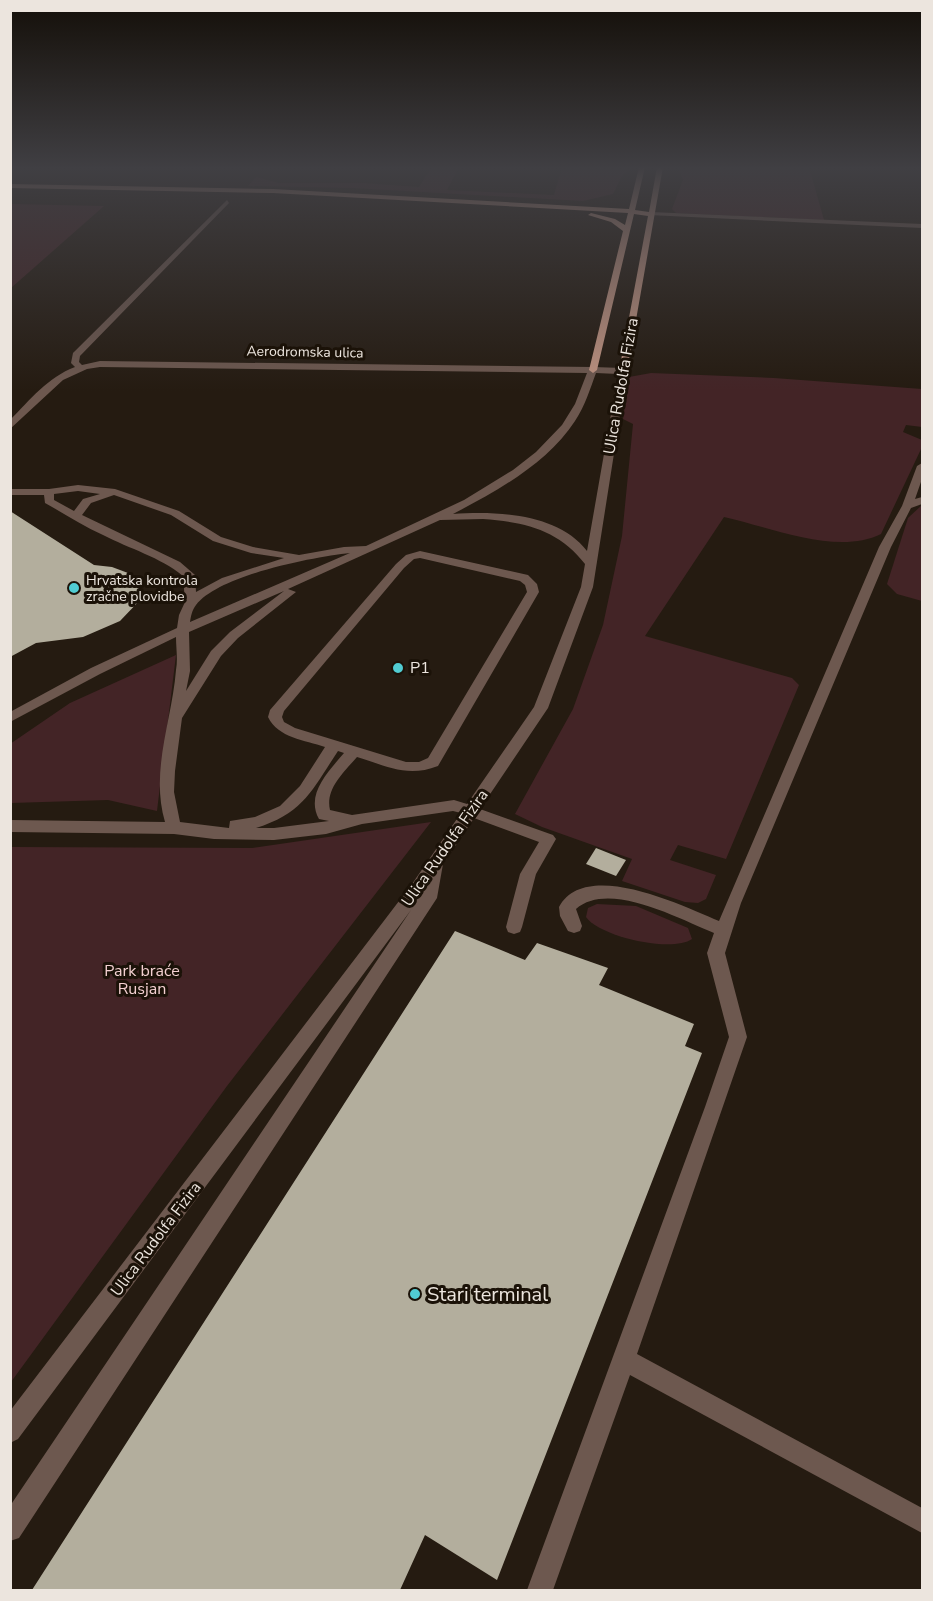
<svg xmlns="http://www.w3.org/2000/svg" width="933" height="1601" viewBox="0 0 933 1601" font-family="'Nunito Sans',sans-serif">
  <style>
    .green { fill: #432426 }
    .building { fill: #b3ae9d }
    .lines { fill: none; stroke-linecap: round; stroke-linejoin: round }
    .minor { fill: #6d584f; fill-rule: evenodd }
    .major { fill: #bf9381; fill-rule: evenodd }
    .poi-dot { fill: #51ccd2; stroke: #1b1208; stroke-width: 2 }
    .labels { text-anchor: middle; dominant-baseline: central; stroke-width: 6; stroke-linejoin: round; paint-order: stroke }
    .far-street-label { font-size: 14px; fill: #ece5de; stroke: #1b1208 }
    .far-poi-label { font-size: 14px; fill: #ece5de; stroke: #1b1208; text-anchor: start }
    .street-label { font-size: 16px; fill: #ece5de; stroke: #1b1208 }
    .poi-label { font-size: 16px; fill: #ece5de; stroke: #1b1208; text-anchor: start }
    .park-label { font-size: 16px; fill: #f3d0d1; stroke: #1b1208 }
    .near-poi-label { font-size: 20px; fill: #ece5de; stroke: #1b1208; text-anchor: start }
  </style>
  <rect width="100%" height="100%" fill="#251b11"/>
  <g class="green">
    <polygon points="432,167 459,167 447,190 554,195 562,167 633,167 622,176 613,194 583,201 352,188 248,186 256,177 279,183 363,183 419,187"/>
    <polygon points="678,167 809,167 824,220 676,213 672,209 683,180"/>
    <polygon points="10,204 104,206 11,288"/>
    <path d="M 651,373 L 774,378 L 922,389 L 922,427 L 906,425 L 903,432 L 922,440 L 922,447 L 881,534 C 837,556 770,527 724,517 L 645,636 L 792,678 L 799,685 L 726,859 L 678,845 L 670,860 L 716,875 L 706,899 L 698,903 L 685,902 L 622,881 L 632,859 L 542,827 L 515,814 L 573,709 L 603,625 L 622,536 L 633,424 L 623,419 L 629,377 Z"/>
    <polygon points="922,505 922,601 897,594 887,584 908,518"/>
    <polygon points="176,655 157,811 108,800 11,803 10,744 70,703"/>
    <polygon points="431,822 227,1086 11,1382 11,847 252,848"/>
    <path d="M 597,904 L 636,906 L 688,928 L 692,939 C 672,953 600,937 586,917 L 588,908 Z"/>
  </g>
  <g class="building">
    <polygon points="10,511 94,565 112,567 136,576 141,599 120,621 83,637 36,643 10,657"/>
    <polygon points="596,848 626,860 616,876 586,864"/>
    <polygon points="455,931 525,960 537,943 608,968 599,985 694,1024 685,1046 702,1053 497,1580 425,1535 400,1590 32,1590"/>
  </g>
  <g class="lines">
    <g class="minor">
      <path d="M 227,200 L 229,203 L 80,356 L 79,362 L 82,365 L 100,361 L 593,367 L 623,368 L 627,371 L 593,587 L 548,708 L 480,809 L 553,835 L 556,839 L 536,874 L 522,927 L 520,932 L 514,934 L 508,932 L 506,927 L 520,874 L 539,842 L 474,818 L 443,864 L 437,898 L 19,1538 L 10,1541 L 10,1506 L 411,910 L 18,1439 L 10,1443 L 10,1411 L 412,884 L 461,813 L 453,811 L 362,824 L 326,834 L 274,840 L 214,839 L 174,834 L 10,832 L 10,820 L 165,822 C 150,771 172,721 176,670 C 178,659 176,648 176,637 L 100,674 L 10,722 L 10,712 L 91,668 L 177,628 L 179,615 L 185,602 L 183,576 C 160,557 130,549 103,535 C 83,526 65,514 45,503 L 44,495 L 10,495 L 10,489 L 49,489 L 78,485 L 115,489 L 179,511 L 221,537 L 253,547 L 299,555 L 344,547 L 366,546 L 464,500 L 513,470 L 536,452 L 562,425 L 575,404 L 587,373 L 100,367 L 87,369 L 63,380 L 10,429 L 10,420 C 30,400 48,377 75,367 L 71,363 L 73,353 ZM 596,373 L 618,374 L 587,551 C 558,513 497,511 453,514 C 497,491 548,463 575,421 C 585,406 590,389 596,373 ZM 78,491 L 100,494 L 83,499 L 74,511 L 54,500 L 54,494 ZM 114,495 L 171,515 L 213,541 L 251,553 L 284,558 L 222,578 L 196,592 L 195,575 L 180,562 L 82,515 L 91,503 ZM 483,519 C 525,522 559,530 585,564 L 581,587 L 534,707 L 467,804 L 454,800 L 352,815 L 330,810 C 325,789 344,772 357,757 C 387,766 407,778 438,766 L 539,592 L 537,584 L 528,575 L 420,551 L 406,555 L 396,564 L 270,710 L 268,717 C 278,738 305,740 325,747 L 300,786 L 280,806 L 255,817 L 230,821 L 229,828 L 180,822 L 174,792 L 175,771 L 182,718 L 221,656 L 238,638 L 296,592 L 288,589 L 440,520 ZM 350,553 L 190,622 C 191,616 192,610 196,605 C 219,575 313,557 350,553 ZM 420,558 L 520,581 L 525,585 L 527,592 L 428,758 L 419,762 L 406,762 L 295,728 L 284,722 L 282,717 L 284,711 L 404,568 L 414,559 ZM 284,591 L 230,632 L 211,651 L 186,691 L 190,671 L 189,632 ZM 338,751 L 344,753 C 329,771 305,794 319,819 L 329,821 L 274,828 L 256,828 C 304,813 312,790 338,751 Z"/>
      <polygon points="651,212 922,224 922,228 649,215"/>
      <path d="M 922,463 L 922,479 L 915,499 L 922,497 L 922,504 L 911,508 L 891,547 L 741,903 L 725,953 L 747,1037 L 637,1354 L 922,1508 L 922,1533 L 630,1375 L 553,1590 L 527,1590 L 705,1107 L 729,1037 L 707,953 L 714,933 C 679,919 609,880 576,909 L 582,926 L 580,931 L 574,933 L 568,931 L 560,916 L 559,907 C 585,858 683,906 719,921 L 879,547 L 902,506 L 917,466 Z"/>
    </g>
    <polygon class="major" points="639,167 645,167 635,210 649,212 657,167 663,167 627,371 623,374 619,371 648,216 634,214 597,370 593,373 589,370 623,231 611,222 588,215 591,213 615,219 625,225 628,213 273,193 10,188 10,184 273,189 629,209"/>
  </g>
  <linearGradient id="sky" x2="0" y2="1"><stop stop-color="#140f09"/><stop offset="0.43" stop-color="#403f43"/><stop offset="1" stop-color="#403f43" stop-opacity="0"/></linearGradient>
  <rect width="933" height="391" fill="url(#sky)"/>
  <g class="poi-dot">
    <circle cx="74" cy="588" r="6"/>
    <circle cx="398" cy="668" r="6"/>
    <circle cx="415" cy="1294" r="6"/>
  </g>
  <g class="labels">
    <g class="far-street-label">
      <text transform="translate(305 352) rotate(1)">Aerodromska ulica</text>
    </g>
    <g class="far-poi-label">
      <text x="86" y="580">Hrvatska kontrola<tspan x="86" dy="16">zračne plovidbe</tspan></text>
    </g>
    <g class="street-label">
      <text transform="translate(621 386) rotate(-80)">Ulica Rudolfa Fizira</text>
      <text transform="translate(445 848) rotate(-55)">Ulica Rudolfa Fizira</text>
      <text transform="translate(156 1239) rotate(-53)">Ulica Rudolfa Fizira</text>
    </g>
    <g class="poi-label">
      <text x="410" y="668">P1</text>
    </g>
    <g class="park-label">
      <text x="142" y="971">Park braće<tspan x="142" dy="18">Rusjan</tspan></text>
    </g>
    <g class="near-poi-label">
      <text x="427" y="1294">Stari terminal</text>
    </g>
  </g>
  <rect width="933" height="1601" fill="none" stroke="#ece5de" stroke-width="24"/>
</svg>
